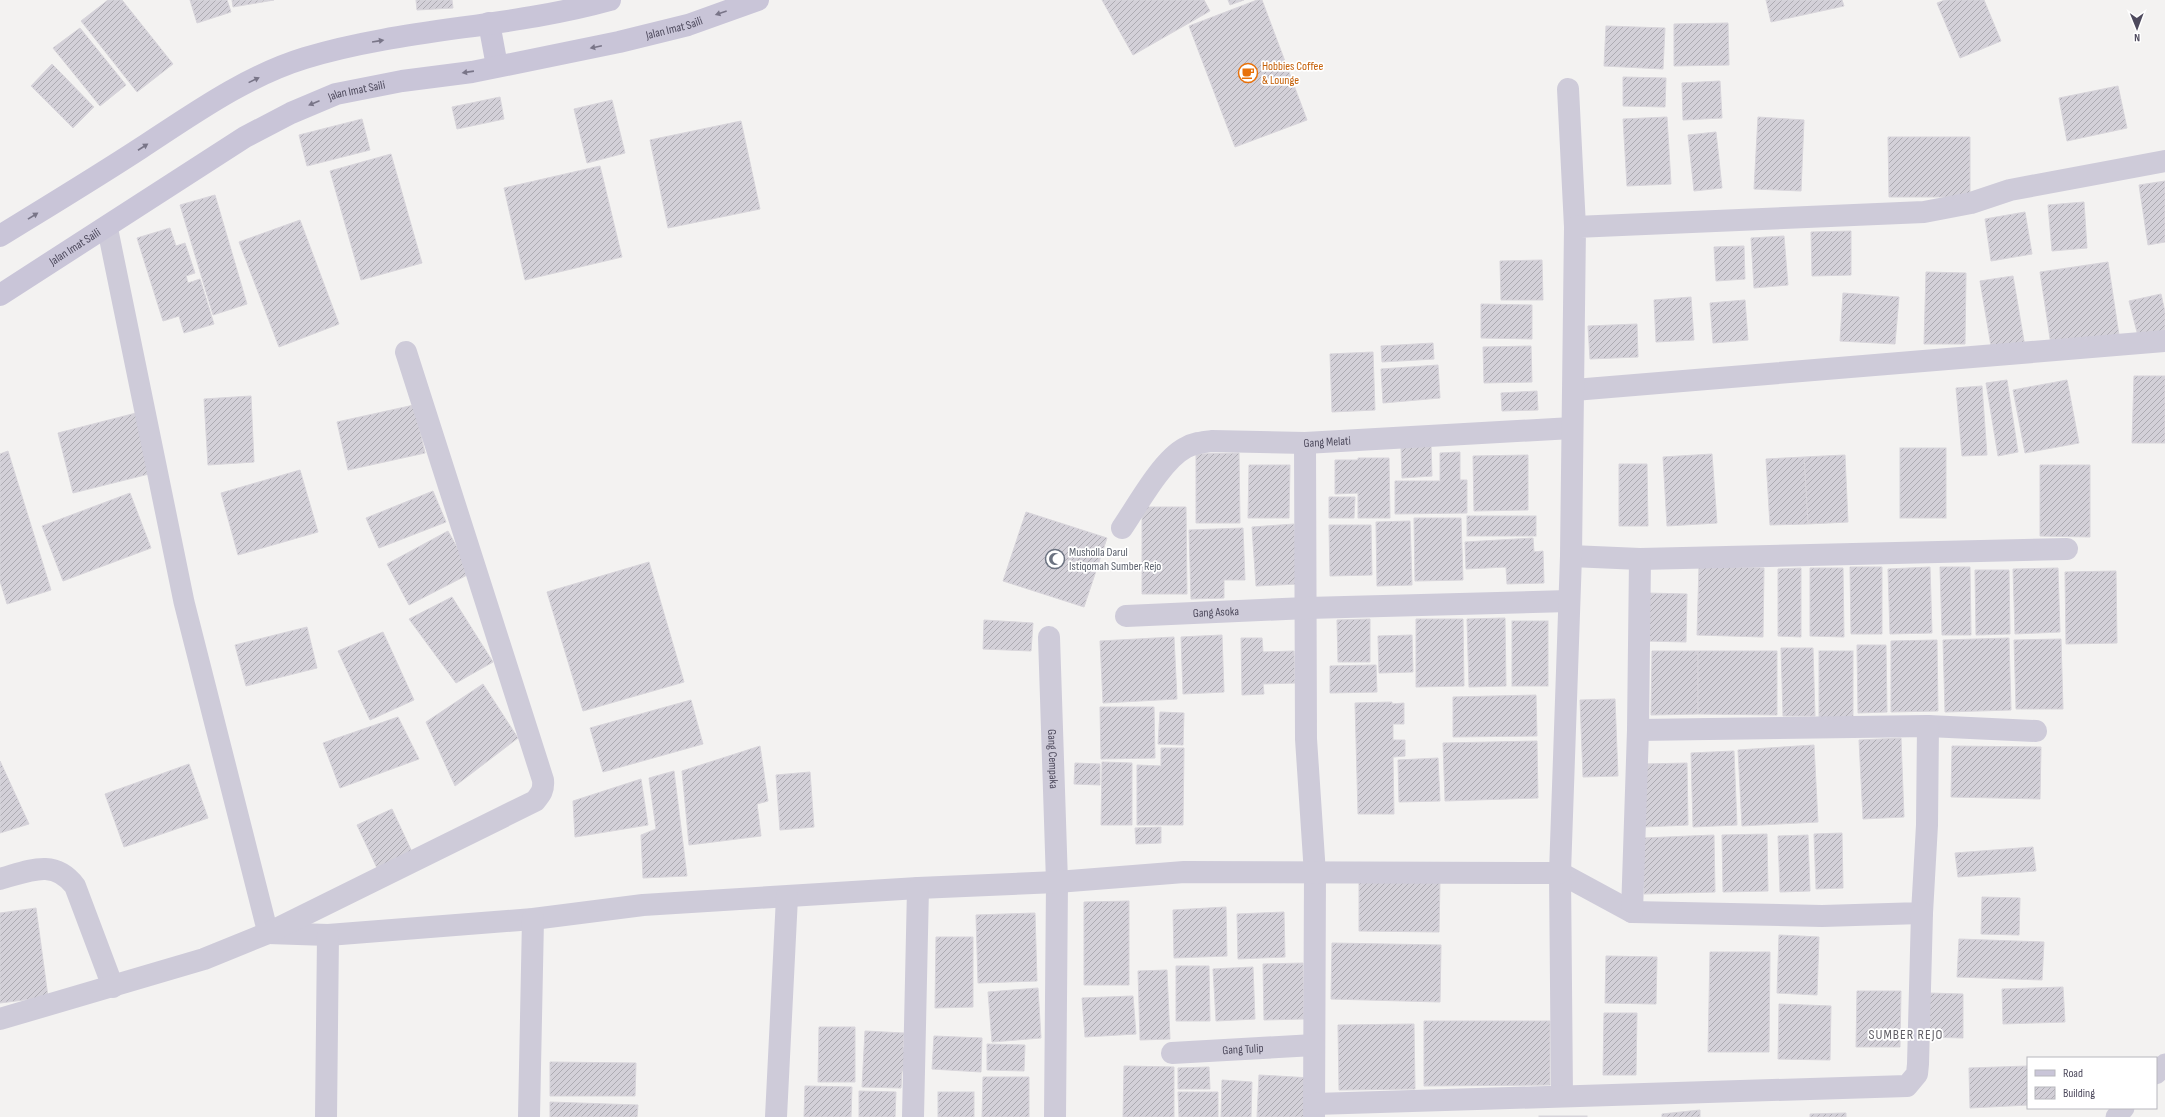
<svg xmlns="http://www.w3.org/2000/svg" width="2165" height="1117" viewBox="0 0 2165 1117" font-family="'Sofia Sans Condensed',sans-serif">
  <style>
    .building { fill: url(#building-hatch); stroke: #d8d5db }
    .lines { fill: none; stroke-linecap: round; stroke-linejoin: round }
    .lane { stroke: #cecbd9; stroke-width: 21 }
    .street { stroke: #cecbd9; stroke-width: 22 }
    .secondary { stroke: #c9c5d8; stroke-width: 22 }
    .oneway { fill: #797588 }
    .labels { text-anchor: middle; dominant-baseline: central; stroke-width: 3.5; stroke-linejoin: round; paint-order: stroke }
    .street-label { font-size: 12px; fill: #4e4a5d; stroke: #fff }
    .food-label { font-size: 12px; fill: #c56008; stroke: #fff; text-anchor: start }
    .worship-label { font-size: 12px; fill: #5b616d; stroke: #fff; text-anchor: start }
    .quarter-label { font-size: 14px; letter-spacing: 1px; fill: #605e65; stroke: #fff }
  </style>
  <defs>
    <pattern id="building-hatch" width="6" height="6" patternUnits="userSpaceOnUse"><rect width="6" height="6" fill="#d3d0d8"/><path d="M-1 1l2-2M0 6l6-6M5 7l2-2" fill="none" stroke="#adabb2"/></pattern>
  </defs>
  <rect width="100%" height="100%" fill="#f3f2f1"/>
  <g class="building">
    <polygon points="108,0 122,0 173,64 137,92 81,21"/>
    <polygon points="190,0 227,0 231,12 197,23"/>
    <polygon points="232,0 274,0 233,7"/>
    <polygon points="416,0 452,0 453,8 417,10"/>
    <polygon points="1102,0 1204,0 1210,11 1133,55"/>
    <polygon points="1228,0 1244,0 1230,5"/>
    <polygon points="1257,0 1262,0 1307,120 1235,147 1189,26"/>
    <polygon points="1766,0 1842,0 1844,6 1771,22"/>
    <polygon points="1945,0 1984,0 2001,41 1960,58 1937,3"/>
    <polygon points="1728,23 1729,65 1674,66 1674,24"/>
    <polygon points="1606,26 1665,28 1663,69 1604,66"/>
    <polygon points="80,28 126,85 100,106 53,48"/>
    <polygon points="52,64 94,107 73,128 31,86"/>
    <polygon points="1623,77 1666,78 1665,107 1623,106"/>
    <polygon points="1720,81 1722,118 1683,120 1682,83"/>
    <polygon points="2118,86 2127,128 2067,141 2059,98"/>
    <polygon points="500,97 504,119 457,129 452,107"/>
    <polygon points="612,100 625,153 587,163 574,109"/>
    <polygon points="1667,117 1671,184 1627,186 1623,119"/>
    <polygon points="1758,117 1804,120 1801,191 1754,189"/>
    <polygon points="362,119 370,150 307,166 299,135"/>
    <polygon points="741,121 760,209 668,228 650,140"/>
    <polygon points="1716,132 1722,188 1694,191 1688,135"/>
    <polygon points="1888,137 1970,137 1970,197 1889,197"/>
    <polygon points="391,154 422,263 361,280 330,171"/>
    <polygon points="600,166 622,257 525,280 504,188"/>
    <polygon points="2165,181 2165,242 2148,245 2139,185"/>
    <polygon points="215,195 247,304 213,315 180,205"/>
    <polygon points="2084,202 2087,248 2052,251 2048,205"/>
    <polygon points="2025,212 2032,254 1991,261 1985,219"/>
    <polygon points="300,220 339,324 279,347 239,242"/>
    <polygon points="170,228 176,246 185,243 195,273 186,276 188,283 200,279 214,324 184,333 179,316 163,321 137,238"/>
    <polygon points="1851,231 1851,275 1812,276 1811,232"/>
    <polygon points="1784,236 1788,285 1754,288 1751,238"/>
    <polygon points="1744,246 1745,279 1716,281 1714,247"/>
    <polygon points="1542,260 1543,300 1501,300 1500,261"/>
    <polygon points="2108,262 2119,335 2051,345 2040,272"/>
    <polygon points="1926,272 1966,273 1965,344 1924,344"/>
    <polygon points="2013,276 2025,347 1992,352 1980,281"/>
    <polygon points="1843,293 1899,297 1895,344 1840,341"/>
    <polygon points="2161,294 2165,312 2165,330 2138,336 2129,301"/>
    <polygon points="1691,297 1694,340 1656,342 1654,300"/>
    <polygon points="1745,300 1748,340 1713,343 1710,303"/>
    <polygon points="1481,304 1532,305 1532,339 1481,338"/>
    <polygon points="1637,324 1638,357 1590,359 1588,326"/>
    <polygon points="1433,343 1434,359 1382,362 1381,346"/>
    <polygon points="1531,346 1532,382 1484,383 1483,347"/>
    <polygon points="1373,352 1375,410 1332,412 1330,354"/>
    <polygon points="1438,365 1440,398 1383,403 1381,369"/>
    <polygon points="2134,376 2165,376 2165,443 2132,443"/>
    <polygon points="2007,380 2018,452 1998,456 1986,383"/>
    <polygon points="2067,380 2079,443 2025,453 2013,390"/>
    <polygon points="1982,386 1987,455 1962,456 1956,388"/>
    <polygon points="1537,391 1538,410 1502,411 1501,393"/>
    <polygon points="251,396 254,462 208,465 204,399"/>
    <polygon points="414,405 425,453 348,470 337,422"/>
    <polygon points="140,412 157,472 73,493 58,433"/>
    <polygon points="1431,446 1432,476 1402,478 1401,448"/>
    <rect x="1900" y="448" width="46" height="70"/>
    <polygon points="8,451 51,590 7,604 0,581 0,454"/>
    <polygon points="1460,452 1460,480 1467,480 1467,513 1395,514 1395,481 1440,481 1440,453"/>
    <polygon points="1239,453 1240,523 1196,523 1196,454"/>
    <polygon points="1712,454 1717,523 1667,526 1663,457"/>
    <polygon points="1528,455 1528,510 1474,511 1473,456"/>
    <polygon points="1845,455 1848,522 1808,524 1804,457"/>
    <polygon points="1804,457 1808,524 1770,525 1766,459"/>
    <polygon points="1358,458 1389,458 1390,518 1358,518 1358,493 1335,494 1335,460 1358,460"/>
    <polygon points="1619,464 1647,464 1648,526 1619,526"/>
    <polygon points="1249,465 1290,465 1289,518 1248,518"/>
    <polygon points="2040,465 2090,465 2090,537 2040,536"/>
    <polygon points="300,470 318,532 238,555 221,493"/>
    <polygon points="433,491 446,522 379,548 366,518"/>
    <polygon points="130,493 151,548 63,581 42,526"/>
    <polygon points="1329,497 1355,497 1354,518 1329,518"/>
    <polygon points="1142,507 1186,507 1187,594 1142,594"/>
    <polygon points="1026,512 1107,538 1084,607 1003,581"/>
    <rect x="1467" y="516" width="69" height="20"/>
    <polygon points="1414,518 1461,518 1463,580 1415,581"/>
    <polygon points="1410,521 1412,585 1377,586 1376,522"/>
    <polygon points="1294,524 1298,584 1256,586 1252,527"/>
    <polygon points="1329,525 1371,525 1372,575 1330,576"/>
    <polygon points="1243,528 1245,580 1224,580 1224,598 1191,599 1189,530"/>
    <polygon points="448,531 471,573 409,605 387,564"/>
    <polygon points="1533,538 1534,552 1543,551 1544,583 1507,584 1506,567 1466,569 1465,542"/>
    <polygon points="649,562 684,682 583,711 547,592"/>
    <polygon points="1699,566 1764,568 1763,637 1697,635"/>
    <polygon points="1850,567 1882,567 1882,634 1851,634"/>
    <polygon points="1930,567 1932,633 1890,634 1888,569"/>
    <polygon points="1940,567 1970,567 1971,635 1942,635"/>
    <polygon points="1801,568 1801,637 1778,636 1778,569"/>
    <polygon points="1810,568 1843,568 1844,637 1810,636"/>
    <polygon points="2058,568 2060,632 2015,634 2013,569"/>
    <polygon points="1975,570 2009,570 2010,634 1976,635"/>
    <polygon points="2116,571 2117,643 2066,644 2065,572"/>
    <polygon points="1647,593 1687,594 1686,642 1647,641"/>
    <polygon points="452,597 493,662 456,683 409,619"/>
    <polygon points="1505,618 1506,686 1469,687 1467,619"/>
    <polygon points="1370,619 1370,662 1338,662 1337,620"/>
    <polygon points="1416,619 1463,619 1464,686 1416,687"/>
    <polygon points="984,620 1033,623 1031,651 983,649"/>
    <rect x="1512" y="621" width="36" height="65"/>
    <polygon points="307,627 317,668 246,686 235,645"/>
    <polygon points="383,632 414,700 370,720 338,651"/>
    <polygon points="1222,635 1224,692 1183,694 1181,637"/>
    <polygon points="1412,635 1413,672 1379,673 1378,636"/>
    <polygon points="1174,637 1177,699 1103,703 1100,641"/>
    <polygon points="1241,638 1262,638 1263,652 1294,651 1295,683 1263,684 1264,694 1242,695"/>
    <polygon points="2009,638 2011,710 1945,712 1943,640"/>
    <polygon points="2061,639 2063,709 2016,709 2014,640"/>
    <polygon points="1937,640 1938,711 1891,712 1891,641"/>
    <polygon points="1857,645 1886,645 1887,712 1858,713"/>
    <polygon points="1781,648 1813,648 1815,716 1783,716"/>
    <polygon points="1652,651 1698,651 1698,714 1651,715"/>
    <polygon points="1698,651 1777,651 1777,715 1698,714"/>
    <rect x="1819" y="651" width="34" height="67"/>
    <polygon points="1376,665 1377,692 1330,693 1330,666"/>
    <polygon points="483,684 518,738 455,786 426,722"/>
    <polygon points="1536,695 1537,736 1453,737 1453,697"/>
    <polygon points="1615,699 1618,776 1583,777 1580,700"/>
    <polygon points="691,700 703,744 603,772 590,728"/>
    <polygon points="1392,702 1392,704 1404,703 1404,724 1393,724 1393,740 1405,740 1405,756 1393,757 1394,814 1358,814 1355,703"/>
    <polygon points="1100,707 1154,707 1155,758 1101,759"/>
    <polygon points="1160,712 1184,713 1183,745 1158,744"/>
    <polygon points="398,717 419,759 340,788 323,743"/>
    <polygon points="1901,738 1904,817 1863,819 1859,740"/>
    <polygon points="1537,741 1538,798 1445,801 1443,743"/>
    <polygon points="1814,745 1818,822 1742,826 1738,750"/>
    <polygon points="760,746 768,801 757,804 761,836 689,845 682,771"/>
    <polygon points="1952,746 2041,747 2040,799 1951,797"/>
    <polygon points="1161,748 1184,748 1183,825 1137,825 1137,765 1161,766"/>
    <polygon points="1734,751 1737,825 1693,827 1691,753"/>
    <polygon points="1438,758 1440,801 1399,802 1398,760"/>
    <polygon points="0,761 29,824 0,833"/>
    <polygon points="1102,762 1132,763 1132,825 1101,825"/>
    <polygon points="1075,763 1100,764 1100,785 1074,784"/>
    <polygon points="1687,763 1688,825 1644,827 1643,764"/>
    <polygon points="189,764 208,818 124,847 105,794"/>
    <polygon points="674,771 687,876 643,878 641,835 656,829 649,778"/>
    <polygon points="810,772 814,827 780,830 776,775"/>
    <polygon points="641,779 648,825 575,837 573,801"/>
    <polygon points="392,809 412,852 377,868 357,825"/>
    <polygon points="1161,827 1161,843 1136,844 1135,828"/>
    <polygon points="1842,833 1843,888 1816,889 1814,834"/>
    <polygon points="1767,834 1768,891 1723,892 1722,835"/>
    <polygon points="1714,835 1715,892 1644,894 1643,838"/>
    <polygon points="1808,835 1810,891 1780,892 1778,836"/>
    <polygon points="2033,847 2036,871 1958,877 1955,853"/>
    <polygon points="1359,878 1440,879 1439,932 1359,931"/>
    <polygon points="1982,897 2020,898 2019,935 1981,934"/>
    <polygon points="1129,901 1129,985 1084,985 1084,902"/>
    <polygon points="1226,907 1227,956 1174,958 1173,910"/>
    <polygon points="36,908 48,997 0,1003 0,913"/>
    <polygon points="1284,912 1285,957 1238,959 1237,914"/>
    <polygon points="1035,913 1037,981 978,983 976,915"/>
    <polygon points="1779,935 1819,937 1817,995 1777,993"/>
    <polygon points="936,937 973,937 973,1007 935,1008"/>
    <polygon points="1959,939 2044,942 2042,980 1957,977"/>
    <polygon points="1332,943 1441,945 1440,1002 1331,999"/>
    <polygon points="1710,952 1770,952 1769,1052 1708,1052"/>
    <polygon points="1606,956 1657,957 1656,1004 1605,1003"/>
    <polygon points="1303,963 1304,1019 1264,1020 1263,964"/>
    <polygon points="1176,966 1209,966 1210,1021 1176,1021"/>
    <polygon points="1253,967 1255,1019 1216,1021 1213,969"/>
    <polygon points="1167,970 1170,1039 1140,1040 1138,971"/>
    <polygon points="2063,987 2065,1022 2003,1024 2002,989"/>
    <polygon points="1038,988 1041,1038 992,1042 988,992"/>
    <polygon points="1857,991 1901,991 1900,1047 1856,1047"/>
    <polygon points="1929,993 1963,994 1963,1038 1928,1037"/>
    <polygon points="1133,996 1136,1034 1085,1037 1082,998"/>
    <polygon points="1779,1004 1831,1006 1830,1060 1778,1059"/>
    <polygon points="1604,1013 1637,1013 1636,1075 1603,1075"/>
    <polygon points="1424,1021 1550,1021 1550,1085 1424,1086"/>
    <polygon points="1414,1024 1415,1089 1339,1090 1338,1025"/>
    <polygon points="819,1027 855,1027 855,1082 818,1082"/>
    <polygon points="865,1031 904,1033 903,1048 910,1047 909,1072 902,1071 901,1088 862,1087"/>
    <polygon points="934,1036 982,1038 981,1072 932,1069"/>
    <polygon points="987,1044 1025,1045 1024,1071 987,1070"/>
    <polygon points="550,1062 636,1063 635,1096 550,1096"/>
    <polygon points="1124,1066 1174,1067 1174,1117 1123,1117"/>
    <polygon points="2028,1066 2028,1105 1970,1108 1969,1068"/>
    <polygon points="1209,1067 1210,1089 1178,1089 1178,1068"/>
    <polygon points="1259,1075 1312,1078 1311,1117 1257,1117"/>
    <polygon points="983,1077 1029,1077 1029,1117 982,1117"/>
    <polygon points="1222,1080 1252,1082 1251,1117 1221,1117"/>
    <polygon points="805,1086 852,1087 851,1117 804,1117"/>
    <polygon points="859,1091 896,1092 895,1117 859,1117"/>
    <rect x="938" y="1092" width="36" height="25"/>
    <polygon points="1178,1092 1218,1092 1218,1117 1179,1117"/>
    <polygon points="550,1102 638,1105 637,1117 550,1117"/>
    <polygon points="1700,1110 1700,1117 1662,1117 1662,1114"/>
    <polygon points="1846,1113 1846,1117 1810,1117 1810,1114"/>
    <rect x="1539" y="1116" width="48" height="1"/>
  </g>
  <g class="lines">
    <g class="lane">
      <polyline points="107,226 184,602 268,933"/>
      <polyline points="2156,1074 2165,1064"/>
      <polyline points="2116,1117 2124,1108"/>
    </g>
    <g class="street">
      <polyline points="1568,89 1575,227"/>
      <polyline points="1574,390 2165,341"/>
      <polyline points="1305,443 1306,739 1315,874 1314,1117"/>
      <path id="s1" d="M 1122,528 C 1137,506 1162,460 1185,448 C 1193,443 1203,442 1212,441 L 1305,443 L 1572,428"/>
      <polyline points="1571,556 1640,559 2067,549"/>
      <path id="s2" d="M 1126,616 L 1307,608 L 1569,601"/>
      <path id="s3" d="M 1049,637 L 1057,882 L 1055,1117"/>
      <polyline points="1928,726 2036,731"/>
      <polyline points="1560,873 1632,912 1822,916 1922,913 1927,825 1928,726 1638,730"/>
      <polyline points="1560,873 1562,1096"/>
      <path d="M 0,879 C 29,871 54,858 75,886 L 113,987"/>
      <polyline points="1632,912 1638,730 1640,559"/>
      <polyline points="268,933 328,935 533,919 643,905 918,888 1057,882 1184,872 1560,873 1571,556 1575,227 1924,212 1971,203 2010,190 2165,161"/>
      <path d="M 0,1019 L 204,959 L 268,933 L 535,801 C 541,794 544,790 543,780 L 406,352"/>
      <path id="s4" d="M 1172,1053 L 1314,1045"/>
      <polyline points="1315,1104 1907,1086 1917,1074 1918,1064 1922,913"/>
      <polyline points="326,1117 328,935"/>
      <polyline points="529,1117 533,919"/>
      <polyline points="776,1117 787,897"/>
      <polyline points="913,1117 918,888"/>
    </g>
    <g class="secondary">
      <polyline points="489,23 497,66"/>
      <path d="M 0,236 C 47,207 95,178 141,148 C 193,114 246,76 305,58 C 404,28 510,28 610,0"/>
      <path id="s5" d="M 0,295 L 245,137 L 291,113 L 336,94 L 402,81 L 472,72 L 619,42 L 688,25 L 758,0"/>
    </g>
  </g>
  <defs><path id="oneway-solid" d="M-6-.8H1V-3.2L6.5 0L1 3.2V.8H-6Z"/></defs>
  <g class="oneway">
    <use href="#oneway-solid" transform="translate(721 13) rotate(161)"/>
    <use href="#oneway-solid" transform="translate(378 41) rotate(-9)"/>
    <use href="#oneway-solid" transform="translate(596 47) rotate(168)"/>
    <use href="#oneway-solid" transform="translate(468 72) rotate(172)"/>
    <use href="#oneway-solid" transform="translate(254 80) rotate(-26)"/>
    <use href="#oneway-solid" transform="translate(314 103) rotate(157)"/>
    <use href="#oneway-solid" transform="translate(143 147) rotate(-33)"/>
    <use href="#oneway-solid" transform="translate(33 216) rotate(-32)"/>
  </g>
  <defs>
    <symbol id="cafe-ring" viewBox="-11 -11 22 22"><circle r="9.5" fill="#fff" stroke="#e8710a" stroke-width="1.5"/><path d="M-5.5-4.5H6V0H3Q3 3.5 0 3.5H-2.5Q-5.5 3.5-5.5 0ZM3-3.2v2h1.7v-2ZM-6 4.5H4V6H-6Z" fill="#e8710a"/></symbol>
    <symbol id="mosque-ring" viewBox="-11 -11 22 22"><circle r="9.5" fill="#fff" stroke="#6b7280" stroke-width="1.5"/><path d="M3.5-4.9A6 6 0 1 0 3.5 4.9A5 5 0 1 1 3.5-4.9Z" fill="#6b7280"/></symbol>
  </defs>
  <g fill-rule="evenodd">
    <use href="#cafe-ring" x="1237" y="62" width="22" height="22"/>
    <use href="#mosque-ring" x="1044" y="548" width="22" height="22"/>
  </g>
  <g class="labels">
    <g class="street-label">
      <text stroke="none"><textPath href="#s5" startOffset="737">Jalan Imat Saili</textPath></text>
      <text stroke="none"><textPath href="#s5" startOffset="413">Jalan Imat Saili</textPath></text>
      <text stroke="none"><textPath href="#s5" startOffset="89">Jalan Imat Saili</textPath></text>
      <text stroke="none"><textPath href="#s1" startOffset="246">Gang Melati</textPath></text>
      <text stroke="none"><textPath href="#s2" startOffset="90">Gang Asoka</textPath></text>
      <text stroke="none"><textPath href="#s3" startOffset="122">Gang Cempaka</textPath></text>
      <text stroke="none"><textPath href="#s4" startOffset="71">Gang Tulip</textPath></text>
    </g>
    <g class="food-label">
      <text x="1262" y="66">Hobbies Coffee<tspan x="1262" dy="14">&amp; Lounge</tspan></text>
    </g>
    <g class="worship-label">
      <text x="1069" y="552">Musholla Darul<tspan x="1069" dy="14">Istiqomah Sumber Rejo</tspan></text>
    </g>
    <g class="quarter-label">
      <text x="1906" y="1034">SUMBER REJO</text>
    </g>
  </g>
  <rect x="2027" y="1057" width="130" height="52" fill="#ffffff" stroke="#b8b7be"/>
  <rect x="2035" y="1070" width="20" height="6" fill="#c9c5d8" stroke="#b8b7be"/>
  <text x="2063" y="1077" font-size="12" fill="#4e4a5d">Road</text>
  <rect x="2035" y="1087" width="20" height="12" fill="url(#building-hatch)" stroke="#b8b7be"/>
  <text x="2063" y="1097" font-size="12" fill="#4e4a5d">Building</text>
  <g transform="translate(2137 28) rotate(179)" stroke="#ffffff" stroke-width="3" paint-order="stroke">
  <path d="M0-3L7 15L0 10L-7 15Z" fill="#4e4a5d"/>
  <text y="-6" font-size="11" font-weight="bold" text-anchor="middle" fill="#4e4a5d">N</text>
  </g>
</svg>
